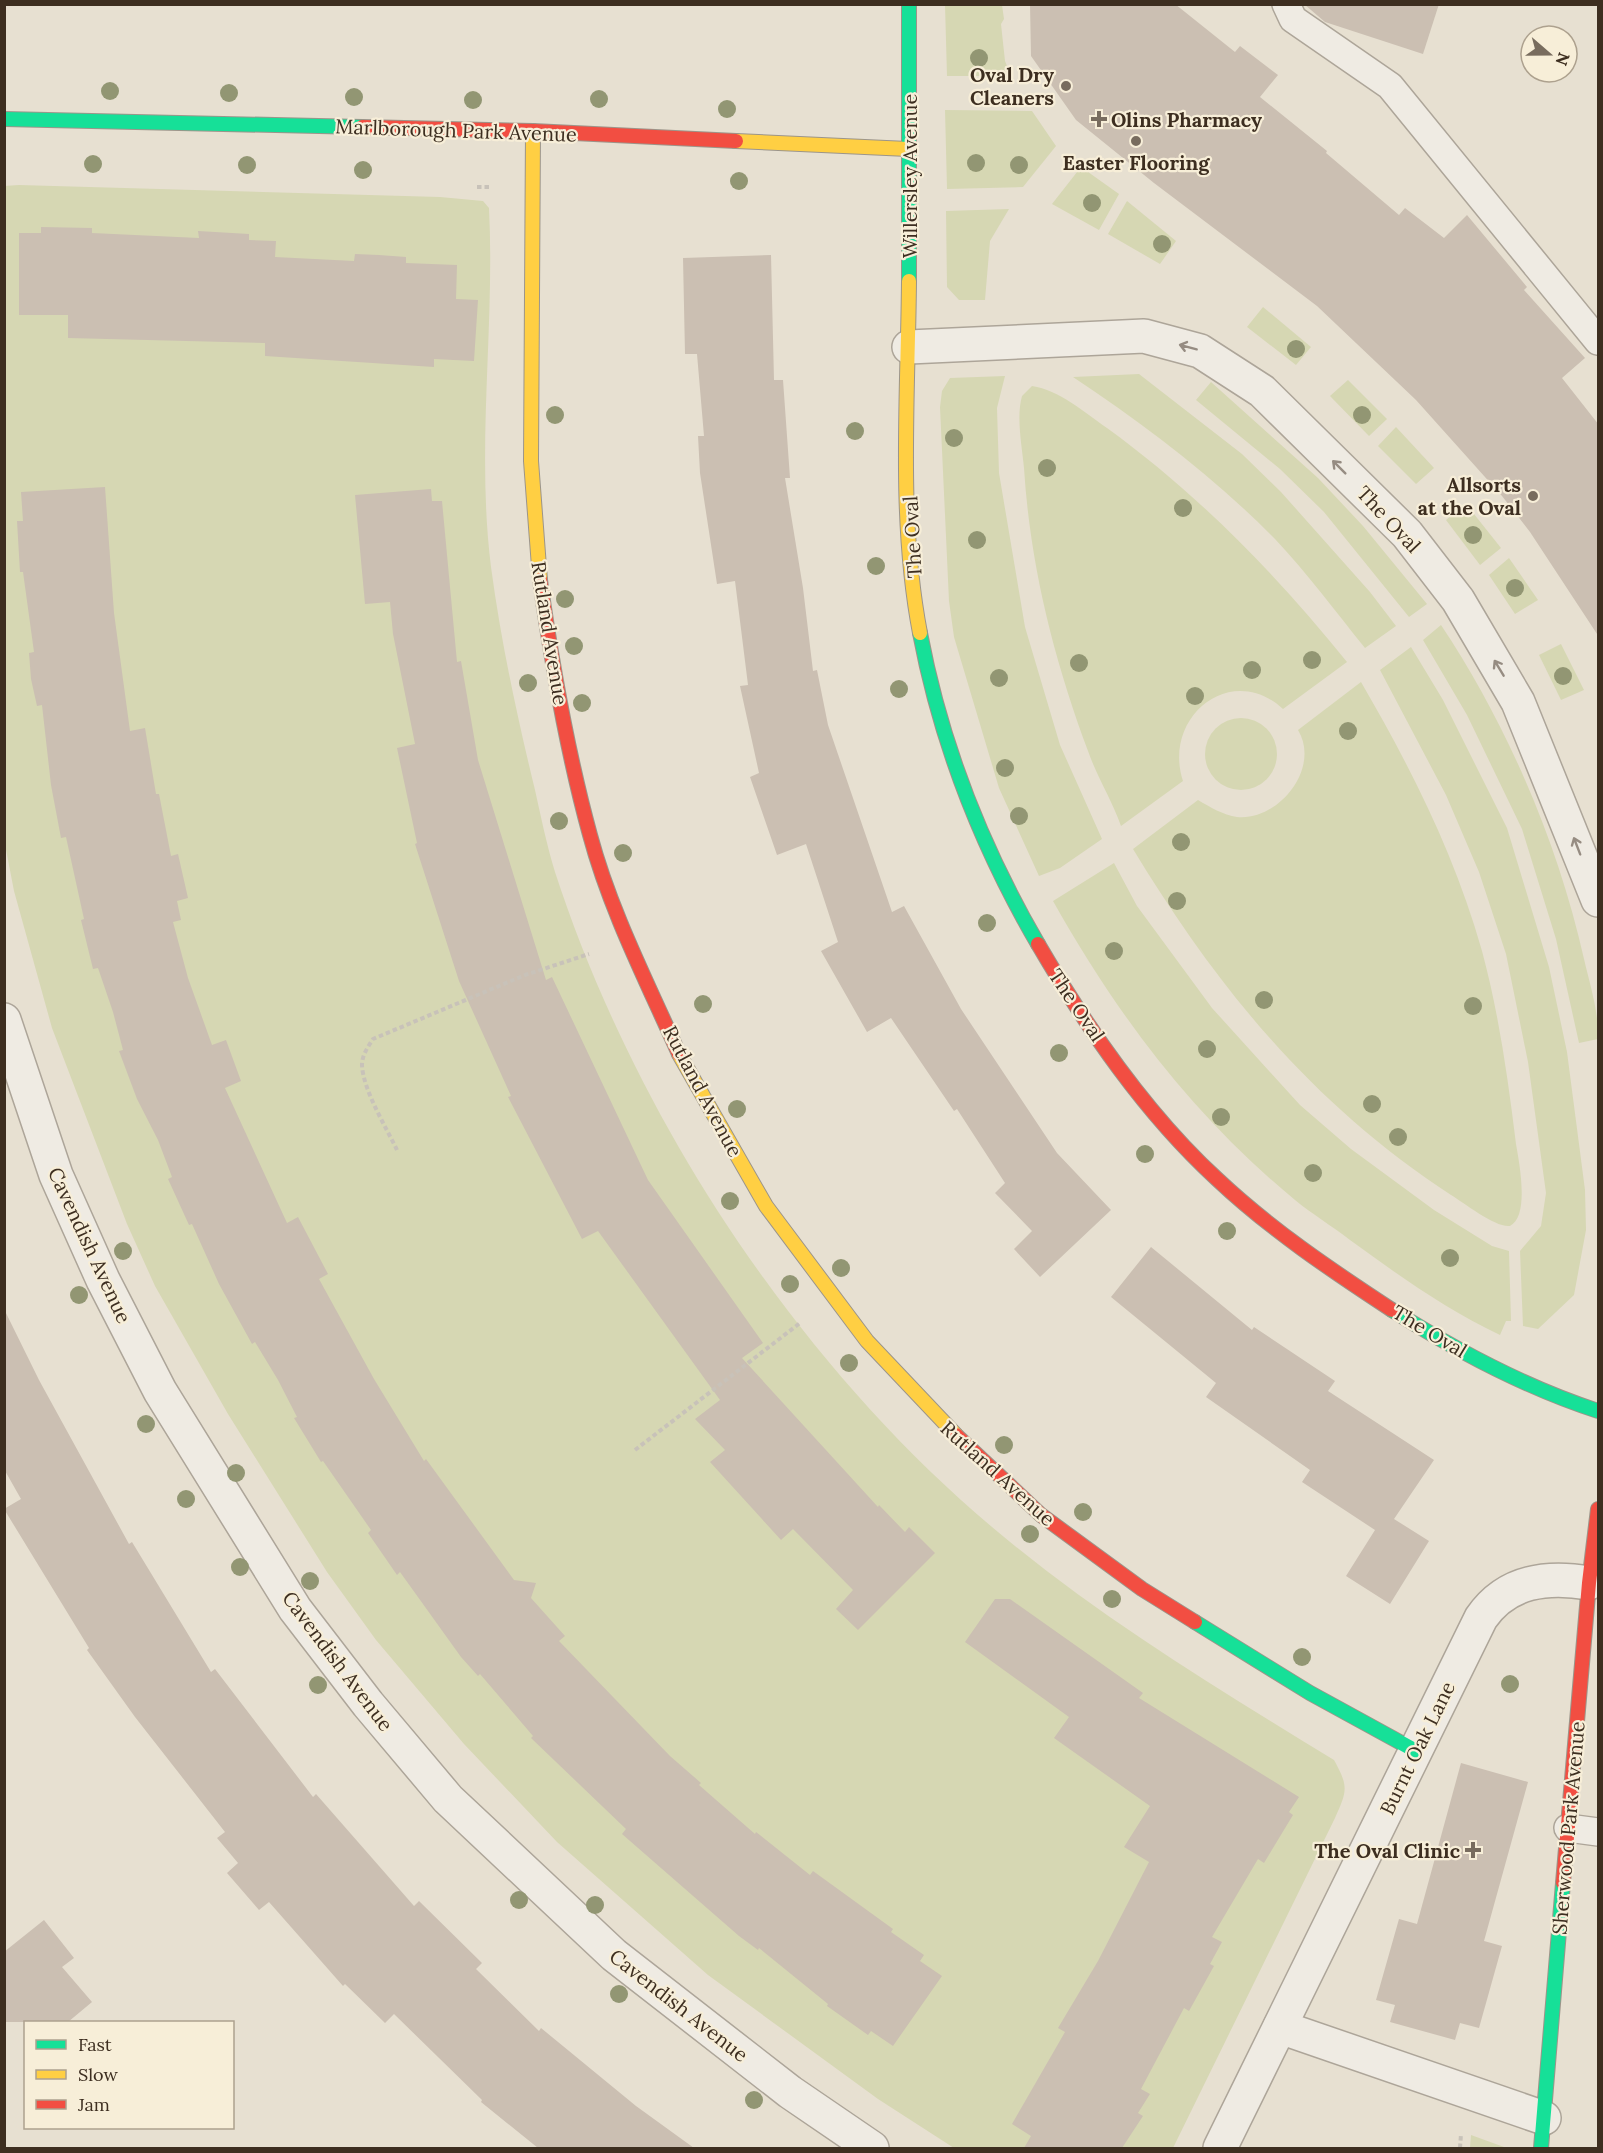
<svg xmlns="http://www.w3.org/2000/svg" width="1603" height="2153" viewBox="0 0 1603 2153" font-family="Lora,serif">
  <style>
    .green { fill: #d6d7b3 }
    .building { fill: #cbbfb2 }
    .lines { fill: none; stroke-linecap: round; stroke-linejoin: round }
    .lane-casing { stroke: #ada599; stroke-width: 30 }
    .street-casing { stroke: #ada599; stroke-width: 36 }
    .fast-casing { stroke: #9c958a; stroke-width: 16 }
    .slow-casing { stroke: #9c958a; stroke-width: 16 }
    .jam-casing { stroke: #9c958a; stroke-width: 16 }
    .path { stroke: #c8c2b9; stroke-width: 4; stroke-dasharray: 4.5 3; stroke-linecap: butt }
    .lane { stroke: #efebe3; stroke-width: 27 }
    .street { stroke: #efebe3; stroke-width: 33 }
    .fast { stroke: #16e098; stroke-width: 14 }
    .slow { stroke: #ffcf43; stroke-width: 14 }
    .jam { stroke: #f24e42; stroke-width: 14 }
    .tree { fill: #929673 }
    .oneway { stroke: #968c82 }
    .poi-dot { fill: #786c5e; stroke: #f7eed8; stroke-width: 2 }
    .labels { text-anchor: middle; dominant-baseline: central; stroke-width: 4.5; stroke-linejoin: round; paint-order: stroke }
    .poi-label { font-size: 20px; font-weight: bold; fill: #3d2e20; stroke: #f7eed8; text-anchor: end }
    .street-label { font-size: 20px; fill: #3d2e20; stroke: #f7eed8 }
  </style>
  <rect width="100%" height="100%" fill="#e7e0d1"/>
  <g class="green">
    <polygon points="945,5 1002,5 1004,19 1001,24 1005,61 1011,76 947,76"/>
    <polygon points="945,110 1032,111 1056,146 1023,187 947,189"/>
    <polygon points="1081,167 1119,194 1099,230 1052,204"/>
    <path d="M 19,185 L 440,197 L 483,201 L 489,208 C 495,328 476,447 491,567 C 501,642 517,716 535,790 C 541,817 547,846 555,872 C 635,1118 799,1367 998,1532 C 1102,1619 1218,1689 1334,1760 C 1349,1787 1347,1791 1335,1818 L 1173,2148 L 954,2148 L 878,2099 L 708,1975 L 557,1842 L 464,1744 L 376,1640 L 327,1572 L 228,1414 L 155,1286 L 127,1224 L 52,1028 L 14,891 L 4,839 L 4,186 Z"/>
    <polygon points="1127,201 1176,241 1160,264 1108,234"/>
    <polygon points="1009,209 990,241 985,300 959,300 947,287 946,211"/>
    <polygon points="1263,307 1311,347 1296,365 1247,327"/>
    <path d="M 1139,374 L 1242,454 L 1281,492 L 1370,592 L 1396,626 L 1365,648 C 1336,612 1307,573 1275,539 C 1214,477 1145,425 1073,377 Z"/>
    <polygon points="1005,376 997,408 999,473 1025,627 1060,745 1102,839 1060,868 1039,876 999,788 954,637 949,601 940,407 942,391 950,378"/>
    <polygon points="1348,380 1387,419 1369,436 1330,396"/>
    <polygon points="1211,382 1318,478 1363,526 1427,604 1409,617 1324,512 1280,469 1196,400"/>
    <path d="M 1032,386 C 1059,390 1084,412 1107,428 C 1198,494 1276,574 1347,662 L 1283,709 C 1231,661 1162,717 1183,781 L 1121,826 C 1112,800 1097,777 1088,751 C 1054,660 1030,565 1024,468 C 1022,446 1016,417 1022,396 Z"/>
    <polygon points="1396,427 1434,468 1416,484 1378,446"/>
    <polygon points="1466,504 1501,548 1480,565 1446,520"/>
    <polygon points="1509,558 1538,600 1515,614 1489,575"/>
    <path d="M 1441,625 C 1507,724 1558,843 1584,959 C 1590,985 1599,1012 1598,1039 L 1579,1043 L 1556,939 L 1522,829 L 1467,715 L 1423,640 Z"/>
    <polygon points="1561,644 1584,690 1561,700 1539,655"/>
    <polygon points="1411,647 1443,700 1507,828 1549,967 1567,1052 1585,1190 1586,1230 1574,1295 1538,1329 1523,1326 1520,1251 1541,1226 1546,1193 1528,1062 1506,954 1479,872 1446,795 1380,670"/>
    <path d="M 1361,682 C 1411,768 1455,855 1482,951 C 1499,1014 1508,1079 1516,1144 C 1519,1162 1530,1216 1510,1226 C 1496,1228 1464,1203 1451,1195 C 1313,1105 1218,989 1133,849 L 1198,800 C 1210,807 1223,815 1237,817 C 1279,821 1321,768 1298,730 Z"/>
    <circle cx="1241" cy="754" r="36"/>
    <path d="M 1114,863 L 1137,906 L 1212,1008 L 1300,1105 L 1351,1149 L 1434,1210 L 1492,1246 L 1509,1251 L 1511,1321 L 1506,1321 L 1500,1335 C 1447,1310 1398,1275 1350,1240 C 1332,1226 1312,1214 1295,1200 C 1193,1116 1117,1015 1053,901 Z"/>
    <polygon points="1471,2135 1504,2147 1505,2148 1470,2148"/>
  </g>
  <g class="building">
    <polygon points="1030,4 1175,4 1235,52 1240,46 1278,75 1260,97 1327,151 1326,153 1399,215 1405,208 1444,238 1467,215 1527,287 1524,290 1585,358 1562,378 1599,425 1599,637 1530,532 1502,496 1416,400 1317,306 1154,183 1076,120 1031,56"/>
    <polygon points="1304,4 1439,4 1423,54 1325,22"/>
    <polygon points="41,227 92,228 92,233 199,238 198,231 249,234 249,240 276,241 275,257 354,261 355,254 379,255 406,257 406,263 457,265 456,299 478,300 474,361 434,359 434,367 265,356 265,343 68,338 68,315 19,315 19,233 41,233"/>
    <polygon points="771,255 774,380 783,380 790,478 785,478 803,588 813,671 817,670 828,725 892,912 904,906 961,1009 1057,1153 1111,1210 1040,1277 1014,1249 1032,1231 995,1193 1005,1183 957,1109 954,1111 891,1018 867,1032 821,951 838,942 806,844 777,855 750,777 759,773 740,686 748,685 735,581 717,584 700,473 698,436 704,436 697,354 685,354 683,258"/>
    <polygon points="105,487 114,613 130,731 145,728 156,794 159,794 171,856 178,854 188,898 177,901 181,920 173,922 188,978 212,1045 226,1040 241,1081 225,1088 287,1223 298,1217 328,1274 319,1279 374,1379 424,1461 426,1459 514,1580 536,1583 531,1598 565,1636 559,1641 670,1756 701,1783 699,1785 755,1834 756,1832 810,1875 813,1871 893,1929 891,1932 924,1955 920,1961 942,1976 893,2046 871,2031 868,2035 827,2006 828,2004 759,1948 758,1950 739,1936 622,1834 626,1829 531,1738 533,1736 480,1674 478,1676 461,1657 400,1572 397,1575 368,1533 371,1530 323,1461 321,1462 294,1418 297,1417 278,1380 255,1342 252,1344 219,1284 192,1224 189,1225 168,1179 172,1177 158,1140 137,1099 119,1051 123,1050 113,1012 98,968 93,969 81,920 84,919 66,837 61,838 51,785 42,705 37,706 31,679 29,653 34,652 23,572 20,572 17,521 23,521 21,492"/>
    <polygon points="431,489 432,501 442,501 457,662 461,661 478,760 546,980 552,977 648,1180 763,1343 742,1358 878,1507 879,1505 905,1532 909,1527 935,1553 858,1630 836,1609 853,1590 793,1529 781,1540 710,1462 725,1450 695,1419 720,1400 598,1231 582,1239 508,1097 511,1096 459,981 415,844 417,843 397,748 415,744 393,634 390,602 365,604 355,495"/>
    <polygon points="1151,1247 1252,1330 1254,1327 1335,1381 1328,1391 1434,1460 1394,1519 1429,1541 1390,1604 1346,1576 1375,1530 1302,1482 1310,1470 1206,1397 1216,1383 1111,1297"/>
    <polygon points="4,1309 39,1380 129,1544 132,1542 211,1672 215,1669 313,1797 316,1794 414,1906 419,1901 482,1963 476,1969 539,2031 541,2028 636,2106 694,2148 538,2148 481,2102 482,2100 394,2014 385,2023 345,1984 343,1986 269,1902 259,1910 227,1873 238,1863 217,1838 225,1832 135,1717 87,1650 89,1648 4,1509 21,1499 4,1469"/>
    <polygon points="995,1599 1010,1599 1143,1693 1139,1698 1299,1797 1289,1812 1293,1815 1264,1863 1258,1859 1212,1937 1222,1942 1210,1964 1214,1966 1189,2011 1184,2008 1141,2089 1150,2094 1138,2113 1143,2116 1122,2148 1024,2148 1031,2136 1012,2124 1065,2032 1058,2028 1098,1961 1149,1862 1124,1847 1150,1806 1054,1738 1069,1717 965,1642"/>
    <polygon points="1461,1763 1528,1782 1484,1941 1502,1946 1479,2028 1460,2023 1455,2040 1390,2022 1395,2005 1376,2000 1399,1919 1417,1924"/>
    <polygon points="44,1920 74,1958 62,1967 92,2002 68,2022 4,2022 4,1952"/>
  </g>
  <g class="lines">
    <defs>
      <g id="lane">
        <polyline points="1286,4 1293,19 1390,86 1598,341"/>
        <polyline points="1568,1828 1598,1832"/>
      </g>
      <g id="street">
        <polyline points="909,347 1144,336 1200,351 1262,391 1407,534 1458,600 1518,702 1598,900"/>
        <polyline points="4,1020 56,1175 103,1280 160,1391 295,1609 368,1704 448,1799 614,1955 790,2092 872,2148"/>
        <polyline points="1280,2027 1544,2118"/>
        <path d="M 1220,2148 L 1481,1618 C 1507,1580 1548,1576 1589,1583"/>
      </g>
      <g id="fast">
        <polyline points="909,4 909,281"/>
        <polyline points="4,119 362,127"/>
        <path d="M 920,633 C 941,744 981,846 1038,944"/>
        <path d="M 1392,1310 C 1457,1351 1524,1387 1598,1411"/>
        <polyline points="1195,1622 1310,1693 1416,1751"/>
        <polyline points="1541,2148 1563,1883"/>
      </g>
      <g id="slow">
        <polyline points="533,131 531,461 540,580"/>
        <polyline points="736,141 908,149"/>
        <path d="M 909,281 C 908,397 898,518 920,633"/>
        <polyline points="679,1054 766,1206 867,1341 956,1435"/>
      </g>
      <g id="jam">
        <polyline points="362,127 533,131 736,141"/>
        <path d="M 540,580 C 552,665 567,751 590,835 C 610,910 647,982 679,1054"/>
        <path d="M 1038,944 C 1087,1028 1145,1113 1217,1179 C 1270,1229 1331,1270 1392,1310"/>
        <polyline points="956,1435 1041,1515 1142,1589 1195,1622"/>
        <polyline points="1563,1883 1589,1583 1598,1509"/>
      </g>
    </defs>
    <use href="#lane" class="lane-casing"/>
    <use href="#street" class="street-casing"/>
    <use href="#fast" class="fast-casing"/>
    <use href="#slow" class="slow-casing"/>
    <use href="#jam" class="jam-casing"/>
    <g class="path">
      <polyline points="477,187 492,187"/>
      <path d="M 397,1150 C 386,1127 363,1090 362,1065 C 362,1055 368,1047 373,1039 L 525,975 L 589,954"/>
      <polyline points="635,1450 800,1323"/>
      <polyline points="1460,2148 1461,2134"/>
    </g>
    <use href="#lane" class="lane"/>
    <use href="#street" class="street"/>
    <use href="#fast" class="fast"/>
    <use href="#slow" class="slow"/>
    <use href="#jam" class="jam"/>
  </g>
  <g class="tree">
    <circle cx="979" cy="58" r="9"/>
    <circle cx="110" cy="91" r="9"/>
    <circle cx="229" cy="93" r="9"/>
    <circle cx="354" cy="97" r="9"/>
    <circle cx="599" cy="99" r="9"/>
    <circle cx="473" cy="100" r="9"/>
    <circle cx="727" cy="109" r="9"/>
    <circle cx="976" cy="163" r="9"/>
    <circle cx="93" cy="164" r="9"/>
    <circle cx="247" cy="165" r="9"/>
    <circle cx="1019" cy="165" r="9"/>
    <circle cx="363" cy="170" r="9"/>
    <circle cx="739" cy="181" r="9"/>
    <circle cx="1092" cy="203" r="9"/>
    <circle cx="1162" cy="244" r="9"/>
    <circle cx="1296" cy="349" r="9"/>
    <circle cx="555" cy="415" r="9"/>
    <circle cx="1362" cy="415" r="9"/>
    <circle cx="855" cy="431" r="9"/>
    <circle cx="954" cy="438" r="9"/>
    <circle cx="1047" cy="468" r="9"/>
    <circle cx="1183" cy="508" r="9"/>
    <circle cx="1473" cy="535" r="9"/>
    <circle cx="977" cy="540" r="9"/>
    <circle cx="876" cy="566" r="9"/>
    <circle cx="1515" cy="588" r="9"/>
    <circle cx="565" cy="599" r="9"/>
    <circle cx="574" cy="646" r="9"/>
    <circle cx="1312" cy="660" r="9"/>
    <circle cx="1079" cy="663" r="9"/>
    <circle cx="1252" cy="670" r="9"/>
    <circle cx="1563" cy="676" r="9"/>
    <circle cx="999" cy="678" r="9"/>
    <circle cx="528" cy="683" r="9"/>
    <circle cx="899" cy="689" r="9"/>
    <circle cx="1195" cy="696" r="9"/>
    <circle cx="582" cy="703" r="9"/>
    <circle cx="1348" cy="731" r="9"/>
    <circle cx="1005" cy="768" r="9"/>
    <circle cx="1019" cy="816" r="9"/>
    <circle cx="559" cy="821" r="9"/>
    <circle cx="1181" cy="842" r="9"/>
    <circle cx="623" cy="853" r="9"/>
    <circle cx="1177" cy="901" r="9"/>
    <circle cx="987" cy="923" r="9"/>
    <circle cx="1114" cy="951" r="9"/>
    <circle cx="1264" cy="1000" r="9"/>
    <circle cx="703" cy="1004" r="9"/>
    <circle cx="1473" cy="1006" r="9"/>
    <circle cx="1207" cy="1049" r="9"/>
    <circle cx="1059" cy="1053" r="9"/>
    <circle cx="1372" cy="1104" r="9"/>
    <circle cx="737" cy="1109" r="9"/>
    <circle cx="1221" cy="1117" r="9"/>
    <circle cx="1398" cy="1137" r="9"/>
    <circle cx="1145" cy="1154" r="9"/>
    <circle cx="1313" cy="1173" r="9"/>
    <circle cx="730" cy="1201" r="9"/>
    <circle cx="1227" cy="1231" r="9"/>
    <circle cx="123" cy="1251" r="9"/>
    <circle cx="1450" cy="1258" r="9"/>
    <circle cx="841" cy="1268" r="9"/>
    <circle cx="790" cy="1284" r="9"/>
    <circle cx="79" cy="1295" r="9"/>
    <circle cx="849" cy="1363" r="9"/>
    <circle cx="146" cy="1424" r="9"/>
    <circle cx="1004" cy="1445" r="9"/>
    <circle cx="236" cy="1473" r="9"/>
    <circle cx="186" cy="1499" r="9"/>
    <circle cx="1083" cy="1512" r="9"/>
    <circle cx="1030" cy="1534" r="9"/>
    <circle cx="240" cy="1567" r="9"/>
    <circle cx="310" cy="1581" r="9"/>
    <circle cx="1112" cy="1599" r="9"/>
    <circle cx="1302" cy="1657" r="9"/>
    <circle cx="1510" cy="1684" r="9"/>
    <circle cx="318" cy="1685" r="9"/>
    <circle cx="519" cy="1900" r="9"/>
    <circle cx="595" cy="1905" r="9"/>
    <circle cx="619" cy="1994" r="9"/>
    <circle cx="754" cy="2100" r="9"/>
  </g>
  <defs><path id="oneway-shaft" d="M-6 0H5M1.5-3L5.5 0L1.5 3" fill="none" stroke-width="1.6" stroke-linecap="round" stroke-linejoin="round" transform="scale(1.5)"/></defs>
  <g class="oneway">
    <use href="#oneway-shaft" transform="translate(1188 347) rotate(-165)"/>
    <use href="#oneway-shaft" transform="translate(1339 467) rotate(-135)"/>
    <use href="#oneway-shaft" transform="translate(1499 668) rotate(-121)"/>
    <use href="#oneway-shaft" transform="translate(1577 846) rotate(-111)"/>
  </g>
  <g class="poi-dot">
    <circle cx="1066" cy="86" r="6"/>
    <path d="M1096 110h6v6h6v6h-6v6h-6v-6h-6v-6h6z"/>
    <circle cx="1136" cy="141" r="6"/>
    <circle cx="1533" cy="496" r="6"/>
    <path d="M1470 1841h6v6h6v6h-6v6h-6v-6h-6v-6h6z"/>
  </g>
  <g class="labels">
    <g class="poi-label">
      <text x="1054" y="74">Oval Dry<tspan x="1054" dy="23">Cleaners</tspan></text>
      <text x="1111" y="119" text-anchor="start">Olins Pharmacy</text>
      <text x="1136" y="162" text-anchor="middle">Easter Flooring</text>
      <text x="1521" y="484">Allsorts<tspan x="1521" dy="23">at the Oval</tspan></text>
      <text x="1460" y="1850">The Oval Clinic</text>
    </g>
    <g class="street-label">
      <text transform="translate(456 130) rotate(2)">Marlborough Park Avenue</text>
      <text transform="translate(909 176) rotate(-90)">Willersley Avenue</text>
      <text transform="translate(1389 519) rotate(47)">The Oval</text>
      <text transform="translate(912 537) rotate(-93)">The Oval</text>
      <text transform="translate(550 633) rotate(81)">Rutland Avenue</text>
      <text transform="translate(1077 1005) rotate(56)">The Oval</text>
      <text transform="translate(703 1091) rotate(62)">Rutland Avenue</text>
      <text transform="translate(90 1245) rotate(65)">Cavendish Avenue</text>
      <text transform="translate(1430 1331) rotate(31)">The Oval</text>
      <text transform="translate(998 1473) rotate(42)">Rutland Avenue</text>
      <text transform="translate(338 1661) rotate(53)">Cavendish Avenue</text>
      <text transform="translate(1417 1748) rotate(-64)">Burnt Oak Lane</text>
      <text transform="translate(1568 1828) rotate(-85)">Sherwood Park Avenue</text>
      <text transform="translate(679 2005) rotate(38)">Cavendish Avenue</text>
    </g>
  </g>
  <rect width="1603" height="2153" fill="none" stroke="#3d2e20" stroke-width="12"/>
  <rect x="24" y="2021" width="210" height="108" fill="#f7eed8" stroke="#ada18e" stroke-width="1.5"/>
  <rect x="36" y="2040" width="30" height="9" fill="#16e098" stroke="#ada18e" stroke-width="1.5"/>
  <text x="78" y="2051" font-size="18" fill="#3d2e20">Fast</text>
  <rect x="36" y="2070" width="30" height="9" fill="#ffcf43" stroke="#ada18e" stroke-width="1.5"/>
  <text x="78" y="2081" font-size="18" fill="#3d2e20">Slow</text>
  <rect x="36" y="2100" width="30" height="9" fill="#f24e42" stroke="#ada18e" stroke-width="1.5"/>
  <text x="78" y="2111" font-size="18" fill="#3d2e20">Jam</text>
  <g transform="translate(1549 54) rotate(110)"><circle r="28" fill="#f7eed8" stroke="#ada18e" stroke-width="1.5"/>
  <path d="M0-4.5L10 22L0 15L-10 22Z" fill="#786c5e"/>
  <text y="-9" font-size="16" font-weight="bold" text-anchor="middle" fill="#3d2e20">N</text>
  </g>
</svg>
